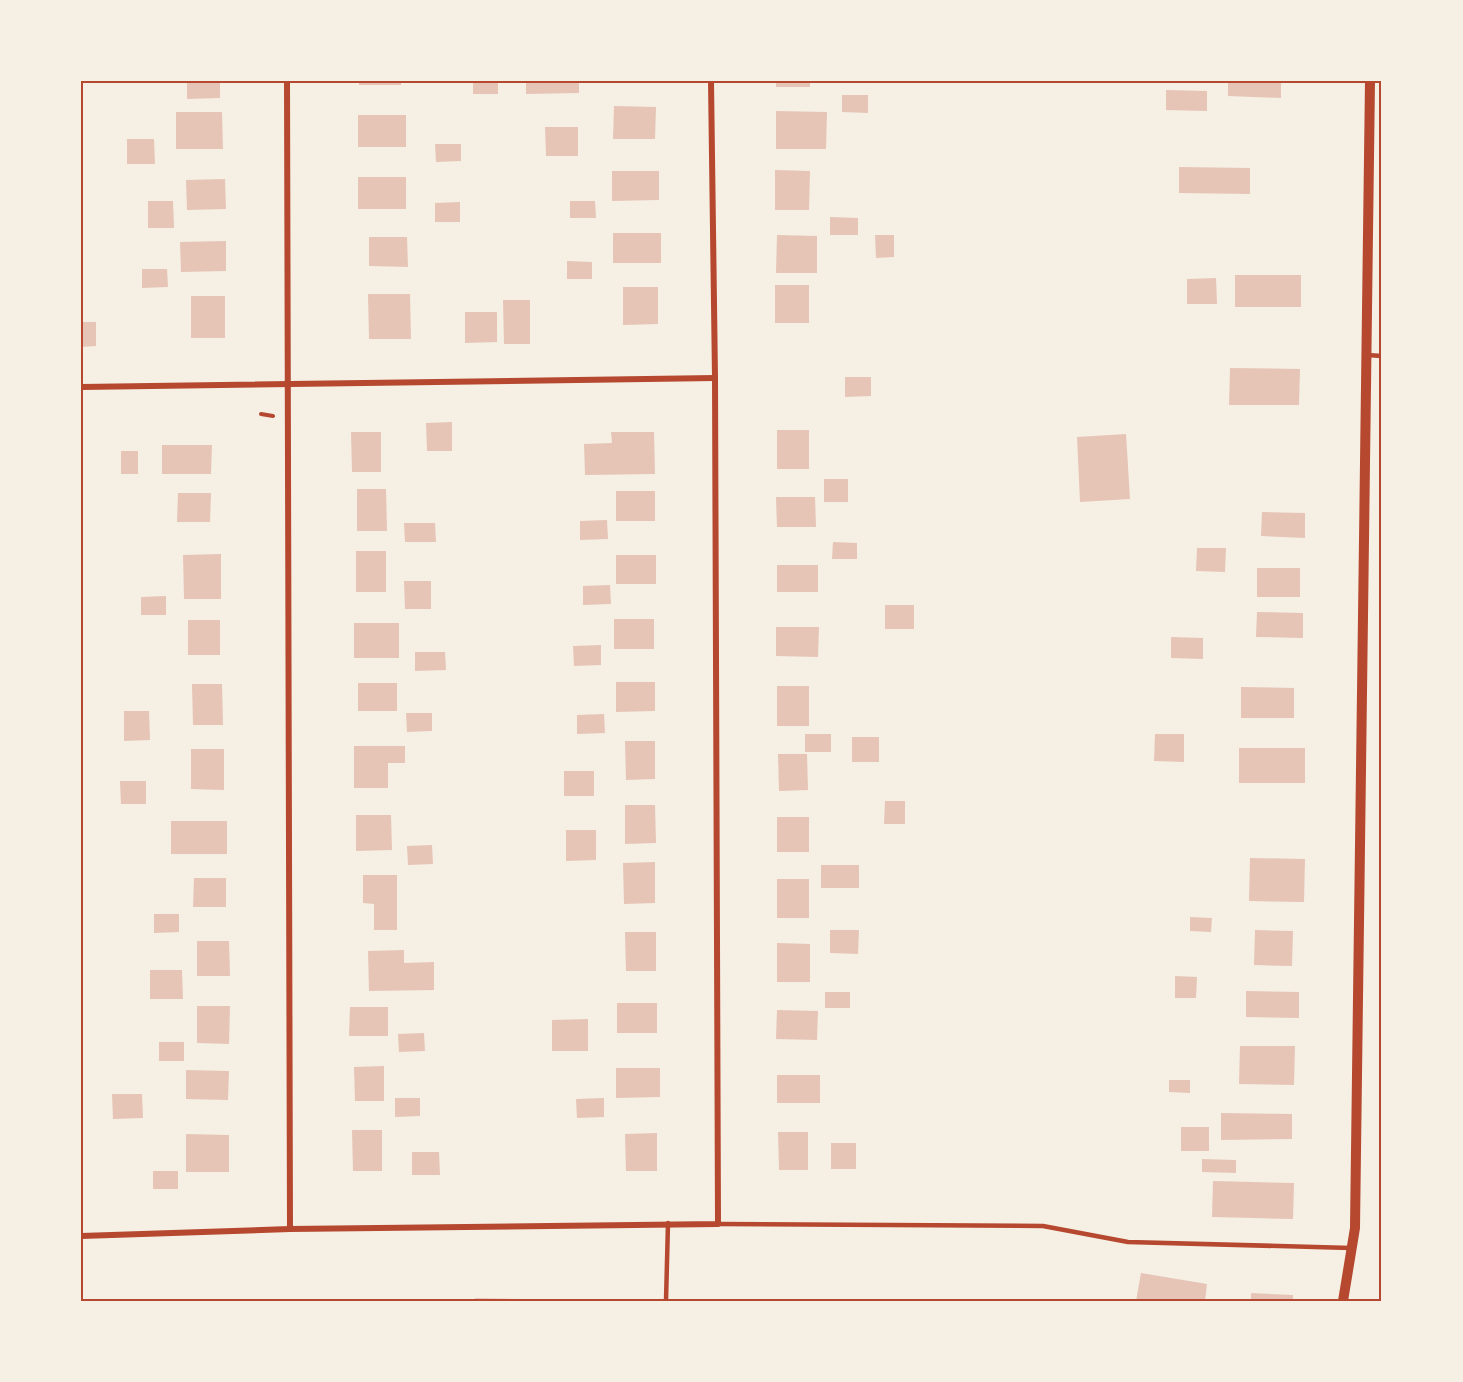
<svg xmlns="http://www.w3.org/2000/svg" width="1463" height="1382" viewBox="0 0 1463 1382" font-family="'Work Sans',sans-serif">
  <style>
    .building { fill: #e6c5b7 }
    .lines { fill: none; stroke-linecap: round; stroke-linejoin: round }
    .path { stroke: #b5482f; stroke-width: 4 }
    .service { stroke: #b5482f; stroke-width: 4.5 }
    .minor { stroke: #b5482f; stroke-width: 6 }
    .tertiary { stroke: #b5482f; stroke-width: 10 }
    .neatline { fill: none; stroke: #b5482f; stroke-width: 2 }
  </style>
  <rect width="100%" height="100%" fill="#f6efe4"/>
  <g class="building">
    <polygon points="187,81 220,81 220,98 187,99"/>
    <rect x="359" y="81" width="42" height="4"/>
    <rect x="473" y="81" width="25" height="13"/>
    <polygon points="526,81 579,81 579,93 526,94"/>
    <rect x="776" y="81" width="34" height="6"/>
    <polygon points="1228,81 1281,81 1281,98 1228,96"/>
    <polygon points="1166,90 1207,91 1207,111 1166,110"/>
    <polygon points="842,95 868,95 868,113 842,112"/>
    <polygon points="614,106 656,107 655,139 613,139"/>
    <polygon points="776,111 827,112 826,149 776,149"/>
    <polygon points="176,112 222,112 223,149 176,149"/>
    <rect x="358" y="115" width="48" height="32"/>
    <polygon points="545,127 578,127 578,156 546,156"/>
    <polygon points="127,139 154,139 155,164 127,164"/>
    <polygon points="435,144 461,144 461,161 436,162"/>
    <polygon points="1179,167 1250,168 1250,194 1179,193"/>
    <polygon points="775,170 810,171 809,210 775,210"/>
    <polygon points="612,171 659,171 659,200 612,201"/>
    <rect x="358" y="177" width="48" height="32"/>
    <polygon points="225,179 226,209 187,210 186,180"/>
    <polygon points="148,201 173,201 174,228 148,228"/>
    <polygon points="570,201 595,201 596,218 570,218"/>
    <polygon points="460,202 460,222 435,222 435,203"/>
    <polygon points="830,217 858,218 858,235 830,235"/>
    <rect x="613" y="233" width="48" height="30"/>
    <polygon points="777,235 817,236 817,273 776,273"/>
    <polygon points="875,235 894,235 894,257 876,258"/>
    <polygon points="369,237 407,237 408,267 369,266"/>
    <polygon points="226,241 226,271 181,272 180,242"/>
    <polygon points="567,261 592,262 592,279 567,279"/>
    <polygon points="142,269 167,269 168,287 142,288"/>
    <rect x="1235" y="275" width="66" height="32"/>
    <polygon points="1216,278 1217,304 1187,304 1187,279"/>
    <rect x="775" y="285" width="34" height="38"/>
    <polygon points="623,287 658,287 658,324 623,325"/>
    <polygon points="368,294 410,294 411,339 369,339"/>
    <rect x="191" y="296" width="34" height="42"/>
    <polygon points="503,300 530,300 530,344 504,344"/>
    <polygon points="465,312 497,312 497,342 465,343"/>
    <polygon points="81,322 96,322 96,346 81,347"/>
    <polygon points="1230,368 1300,369 1299,405 1229,405"/>
    <polygon points="845,377 871,377 871,396 845,397"/>
    <polygon points="452,422 452,451 427,451 426,423"/>
    <rect x="777" y="430" width="32" height="39"/>
    <polygon points="351,432 381,432 381,472 352,472"/>
    <polygon points="611,432 654,432 655,474 585,475 584,444 612,443"/>
    <polygon points="1126,434 1130,499 1080,502 1077,437"/>
    <polygon points="162,445 212,445 211,474 162,474"/>
    <rect x="121" y="451" width="17" height="23"/>
    <rect x="824" y="479" width="24" height="23"/>
    <polygon points="357,489 386,489 387,531 357,531"/>
    <rect x="616" y="491" width="39" height="30"/>
    <polygon points="178,493 211,493 210,522 177,522"/>
    <polygon points="776,497 815,497 816,527 777,527"/>
    <polygon points="1262,512 1305,513 1305,538 1261,536"/>
    <polygon points="607,520 608,539 580,540 580,521"/>
    <polygon points="404,523 435,523 436,542 405,542"/>
    <polygon points="833,542 857,543 857,559 832,559"/>
    <polygon points="1197,548 1226,548 1225,572 1196,571"/>
    <rect x="356" y="551" width="30" height="41"/>
    <polygon points="221,554 221,599 184,599 183,555"/>
    <rect x="616" y="555" width="40" height="29"/>
    <rect x="777" y="565" width="41" height="27"/>
    <rect x="1257" y="568" width="43" height="29"/>
    <polygon points="404,581 431,581 431,609 405,609"/>
    <polygon points="610,585 611,604 583,605 583,586"/>
    <polygon points="166,596 166,615 141,615 141,597"/>
    <rect x="885" y="605" width="29" height="24"/>
    <polygon points="1257,612 1303,613 1303,638 1256,637"/>
    <rect x="614" y="619" width="40" height="30"/>
    <rect x="188" y="620" width="32" height="35"/>
    <rect x="354" y="623" width="45" height="35"/>
    <polygon points="776,627 819,627 818,657 776,656"/>
    <polygon points="1171,637 1203,638 1203,659 1171,658"/>
    <polygon points="601,645 601,665 574,666 573,646"/>
    <polygon points="415,652 445,652 446,670 415,671"/>
    <polygon points="616,682 655,682 655,711 616,712"/>
    <rect x="358" y="683" width="39" height="28"/>
    <polygon points="192,684 222,684 223,725 193,725"/>
    <rect x="777" y="686" width="32" height="40"/>
    <polygon points="1241,687 1294,688 1294,718 1241,718"/>
    <polygon points="124,711 149,711 150,740 124,741"/>
    <polygon points="406,713 432,713 432,731 407,732"/>
    <polygon points="604,714 605,733 577,734 577,715"/>
    <rect x="805" y="734" width="26" height="18"/>
    <polygon points="1155,734 1184,734 1184,762 1154,761"/>
    <rect x="852" y="737" width="27" height="25"/>
    <polygon points="625,741 655,741 655,779 626,780"/>
    <polygon points="354,746 405,746 405,763 388,763 388,788 354,788"/>
    <rect x="1239" y="748" width="66" height="35"/>
    <polygon points="191,749 224,749 224,790 191,789"/>
    <polygon points="778,754 807,754 808,790 779,791"/>
    <rect x="564" y="771" width="30" height="25"/>
    <polygon points="120,781 146,781 146,804 121,804"/>
    <polygon points="885,801 905,801 905,824 884,824"/>
    <polygon points="625,805 655,805 656,843 625,844"/>
    <polygon points="356,815 391,815 392,850 356,851"/>
    <rect x="777" y="817" width="32" height="35"/>
    <rect x="171" y="821" width="56" height="33"/>
    <polygon points="566,830 596,830 596,860 566,861"/>
    <polygon points="432,845 433,864 408,865 407,846"/>
    <polygon points="1250,858 1305,859 1304,902 1249,901"/>
    <polygon points="655,862 655,903 624,904 623,863"/>
    <rect x="821" y="865" width="38" height="23"/>
    <polygon points="363,875 397,875 397,930 374,930 374,904 363,903"/>
    <polygon points="194,878 226,878 226,907 193,907"/>
    <rect x="777" y="879" width="32" height="39"/>
    <polygon points="154,914 179,914 179,932 154,933"/>
    <polygon points="1190,917 1212,918 1211,932 1190,931"/>
    <polygon points="830,930 859,930 858,954 830,953"/>
    <polygon points="1255,930 1293,931 1292,966 1254,965"/>
    <polygon points="625,932 656,932 656,971 626,971"/>
    <polygon points="197,941 229,941 230,976 197,976"/>
    <polygon points="777,943 810,944 810,982 777,982"/>
    <polygon points="404,950 404,963 434,962 434,990 369,991 368,951"/>
    <polygon points="150,970 182,970 183,999 150,999"/>
    <polygon points="1175,976 1197,977 1196,998 1175,998"/>
    <polygon points="1246,991 1299,992 1299,1018 1246,1017"/>
    <rect x="825" y="992" width="25" height="16"/>
    <rect x="617" y="1003" width="40" height="30"/>
    <polygon points="197,1006 230,1006 229,1044 197,1043"/>
    <polygon points="350,1007 388,1007 388,1036 349,1036"/>
    <polygon points="777,1010 818,1011 817,1040 776,1039"/>
    <polygon points="588,1019 588,1051 552,1051 552,1020"/>
    <polygon points="424,1033 425,1051 399,1052 398,1034"/>
    <rect x="159" y="1042" width="25" height="19"/>
    <polygon points="1240,1046 1295,1046 1294,1085 1239,1084"/>
    <polygon points="384,1066 384,1101 355,1101 354,1067"/>
    <polygon points="616,1068 660,1068 660,1097 616,1098"/>
    <polygon points="186,1070 229,1071 228,1100 186,1099"/>
    <rect x="777" y="1075" width="43" height="28"/>
    <polygon points="1169,1080 1190,1080 1190,1093 1169,1092"/>
    <polygon points="112,1094 142,1094 143,1118 113,1119"/>
    <polygon points="395,1098 420,1098 420,1116 395,1117"/>
    <polygon points="604,1098 604,1117 577,1118 576,1099"/>
    <polygon points="1221,1113 1292,1114 1292,1139 1221,1140"/>
    <rect x="1181" y="1127" width="28" height="24"/>
    <polygon points="352,1130 382,1130 382,1171 353,1171"/>
    <polygon points="778,1132 808,1132 808,1170 779,1170"/>
    <polygon points="657,1133 657,1171 626,1171 625,1134"/>
    <polygon points="186,1134 229,1135 229,1172 186,1172"/>
    <rect x="831" y="1143" width="25" height="26"/>
    <polygon points="412,1152 439,1152 440,1175 412,1175"/>
    <polygon points="1202,1159 1236,1160 1236,1173 1202,1172"/>
    <rect x="153" y="1171" width="25" height="18"/>
    <polygon points="1213,1181 1294,1183 1293,1219 1212,1217"/>
    <polygon points="1141,1273 1207,1284 1205,1301 1136,1301"/>
    <polygon points="1251,1293 1293,1295 1293,1301 1251,1301"/>
    <polygon points="475,1298 525,1299 525,1301 475,1301"/>
  </g>
  <g class="lines">
    <polyline class="path" points="261,414 273,416"/>
    <g class="service">
      <polyline points="1367,355 1382,356"/>
      <polyline points="718,1224 1043,1226 1128,1242 1351,1248"/>
      <polyline points="666,1301 668,1223"/>
    </g>
    <g class="minor">
      <polyline points="287,81 290,1229"/>
      <polyline points="81,387 715,378"/>
      <polyline points="81,1236 290,1229 718,1224 715,378 711,81"/>
    </g>
    <polyline class="tertiary" points="1343,1301 1355,1228 1370,81"/>
  </g>
  <rect width="1463" height="1382" fill="none" stroke="#f6efe4" stroke-width="165"/>
  <rect x="82" y="82" width="1298" height="1218" class="neatline"/>
</svg>
